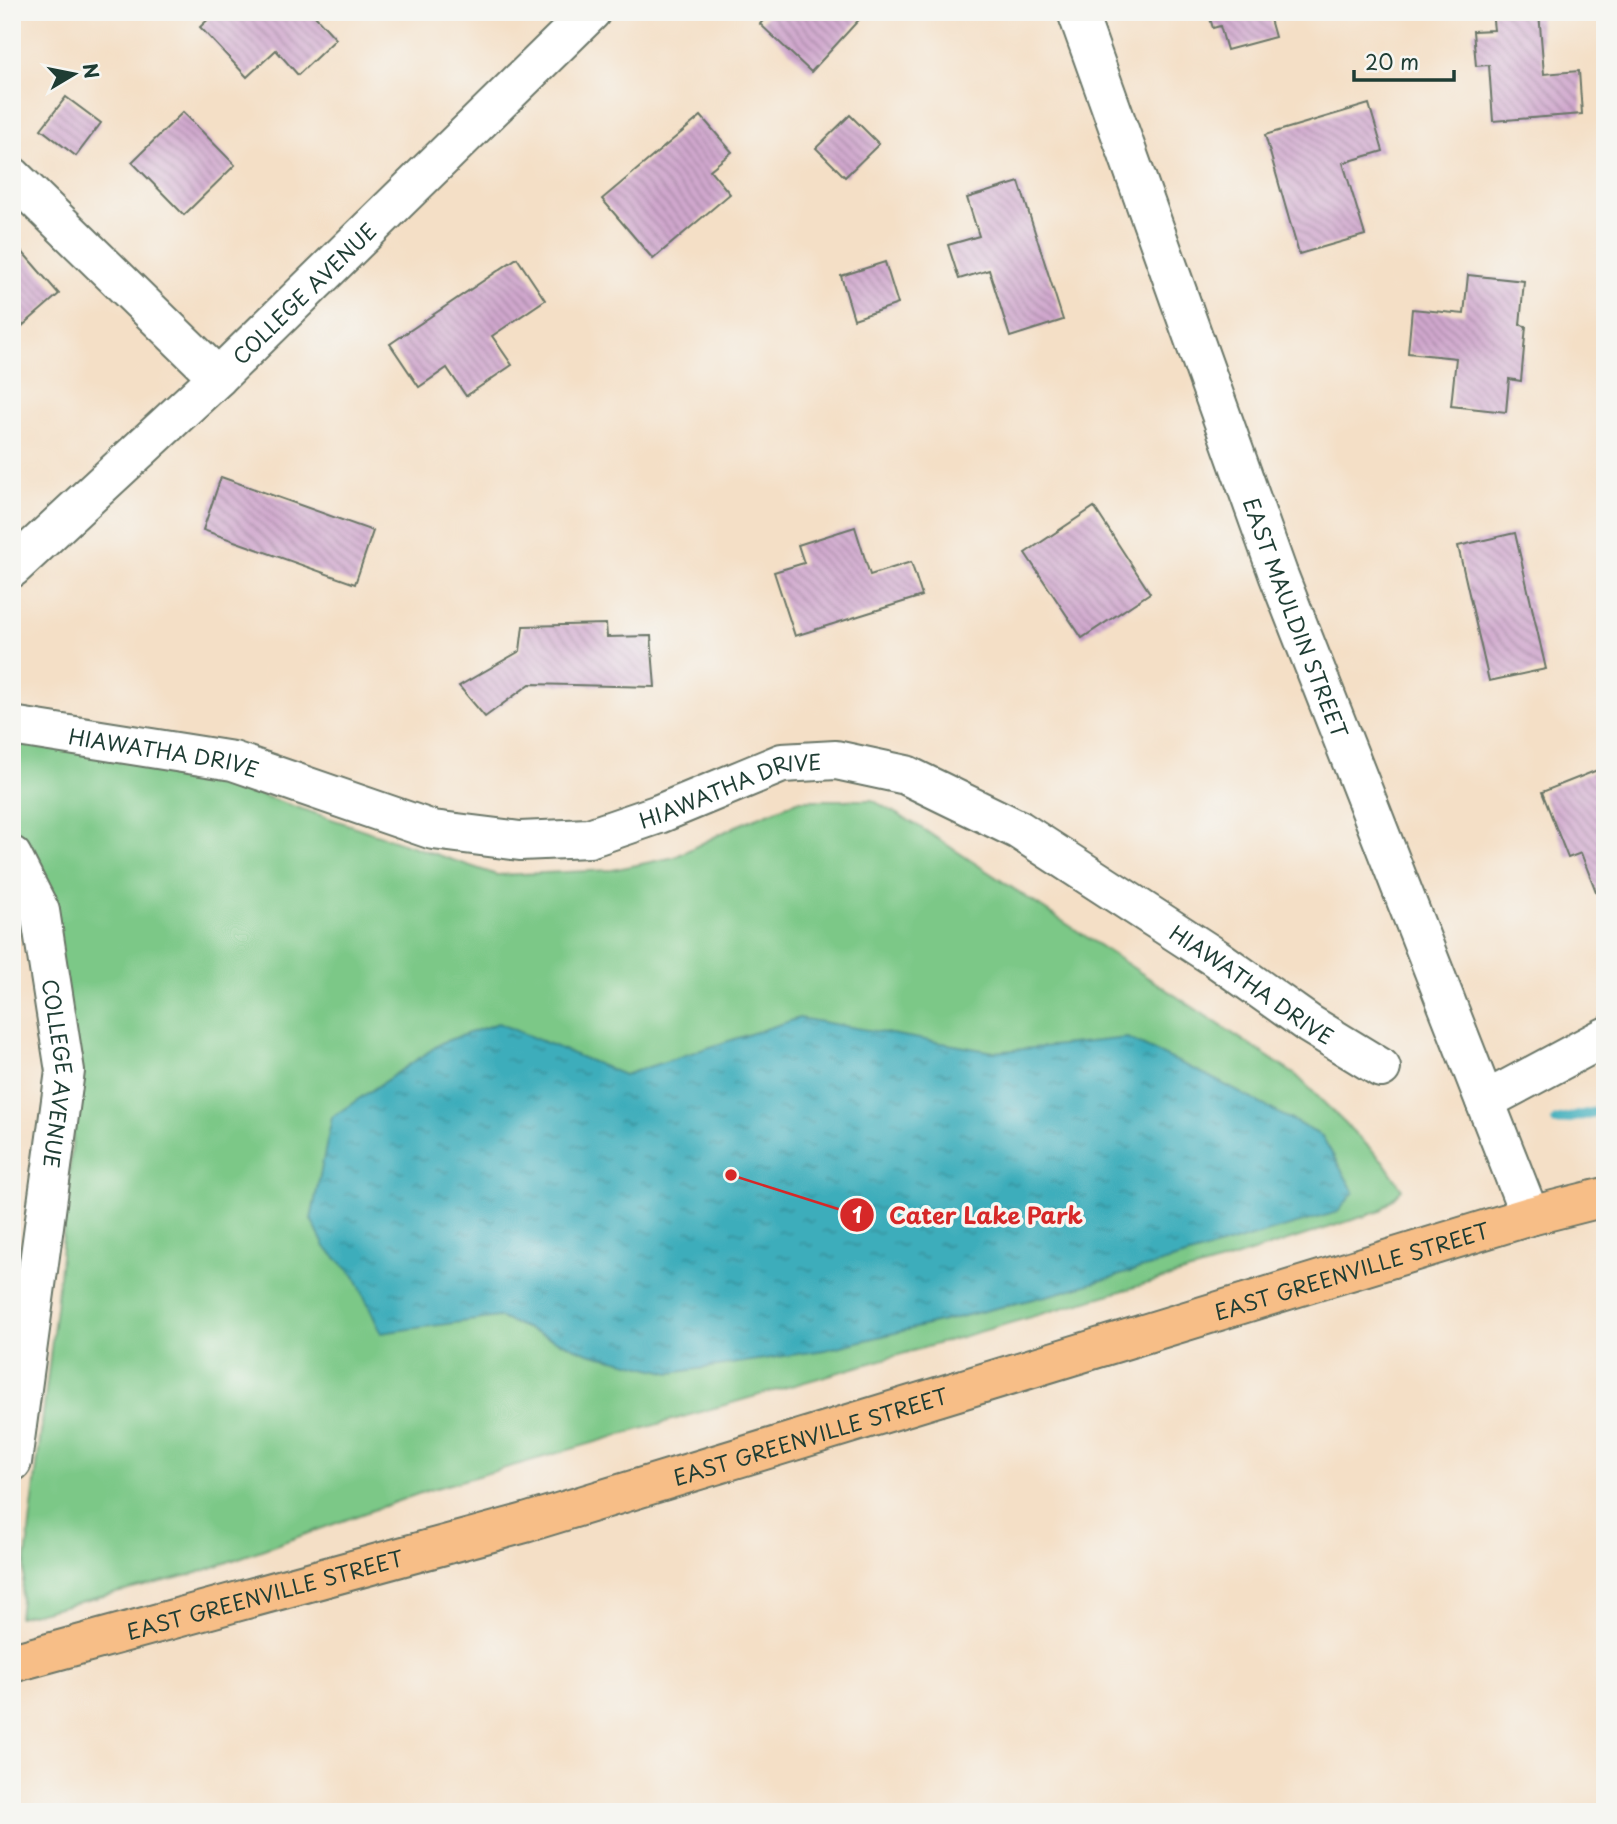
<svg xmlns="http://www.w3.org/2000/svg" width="1617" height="1824" viewBox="0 0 1617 1824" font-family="'Playpen Sans',sans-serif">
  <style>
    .park { fill: #7bc887; stroke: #4d825e; stroke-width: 2 }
    .water { fill: url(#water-ripples); stroke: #2e7578; stroke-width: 2 }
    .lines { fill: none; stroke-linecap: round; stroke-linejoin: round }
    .stream { stroke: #3eadbb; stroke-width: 10 }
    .building { fill: url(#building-back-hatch) }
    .minor-casing { stroke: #6a7667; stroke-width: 42 }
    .major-casing { stroke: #6a7667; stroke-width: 42 }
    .minor { stroke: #fff; stroke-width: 38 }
    .major { stroke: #f7be87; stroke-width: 38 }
    .labels { text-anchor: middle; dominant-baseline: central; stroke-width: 7; stroke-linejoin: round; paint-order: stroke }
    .street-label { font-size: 21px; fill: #1f3d34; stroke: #f6f6f2 }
    .leader { fill: none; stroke: #d62828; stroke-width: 2.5 }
    .callout-dot { fill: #d62828; stroke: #f6f6f2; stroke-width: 2.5 }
    .mark-label { font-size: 21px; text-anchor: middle; font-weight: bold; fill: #fff }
    .callout-label { font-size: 23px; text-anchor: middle; font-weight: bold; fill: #d62828; stroke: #f6f6f2; stroke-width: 7; stroke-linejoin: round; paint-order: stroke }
  </style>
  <defs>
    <pattern id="water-ripples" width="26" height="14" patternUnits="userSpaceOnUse" patternTransform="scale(1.75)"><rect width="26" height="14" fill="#3eadbb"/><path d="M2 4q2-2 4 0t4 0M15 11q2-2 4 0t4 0" fill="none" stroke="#338e99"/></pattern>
    <pattern id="building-back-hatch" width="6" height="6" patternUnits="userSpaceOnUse" patternTransform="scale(1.75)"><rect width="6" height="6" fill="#d0a7cd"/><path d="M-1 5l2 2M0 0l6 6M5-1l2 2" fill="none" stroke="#a889a7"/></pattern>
  </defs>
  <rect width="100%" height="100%" fill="#f6f6f2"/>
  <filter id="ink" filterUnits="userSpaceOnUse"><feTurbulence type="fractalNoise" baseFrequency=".0143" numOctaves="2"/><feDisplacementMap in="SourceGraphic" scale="14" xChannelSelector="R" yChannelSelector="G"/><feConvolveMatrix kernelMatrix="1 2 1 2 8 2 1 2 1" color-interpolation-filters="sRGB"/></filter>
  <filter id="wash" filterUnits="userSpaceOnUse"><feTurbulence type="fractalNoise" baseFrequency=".00686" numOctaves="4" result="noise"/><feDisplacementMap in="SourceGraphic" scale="28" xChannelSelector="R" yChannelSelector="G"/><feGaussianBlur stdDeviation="1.57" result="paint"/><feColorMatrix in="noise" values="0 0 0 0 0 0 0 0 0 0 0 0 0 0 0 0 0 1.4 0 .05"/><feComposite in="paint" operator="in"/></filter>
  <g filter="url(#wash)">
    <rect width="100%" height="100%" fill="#f4dfc6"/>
    <polygon class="park" points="12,739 187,770 497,875 612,870 675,857 736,826 800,800 872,800 920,827 1297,1076 1383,1161 1402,1189 1380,1211 1222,1262 429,1490 197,1573 19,1617 56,1307 75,1114 36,866 12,822"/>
    <polygon class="water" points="799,1018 994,1052 1127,1038 1206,1075 1322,1136 1354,1192 1338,1212 1058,1293 825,1350 671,1373 588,1353 498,1317 381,1333 355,1276 325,1247 311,1219 332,1117 443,1042 498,1023 624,1075"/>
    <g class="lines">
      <polyline class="stream" points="1556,1121 1605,1110"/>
    </g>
    <g id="blocks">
      <g class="building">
        <polygon points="216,12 317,12 314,15 336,39 298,75 276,50 247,77 200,27"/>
        <polygon points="770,12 866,12 811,72 760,24"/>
        <polygon points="1208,12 1268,12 1275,37 1227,50 1220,26 1213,28"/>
        <polygon points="1492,12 1539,12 1544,74 1579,71 1582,114 1493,121 1489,65 1476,66 1473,31 1494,30"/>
        <polygon points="66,97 101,123 76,156 41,129"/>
        <polygon points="1369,104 1383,151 1343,163 1365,235 1299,254 1265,135"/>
        <polygon points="183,112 235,165 184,215 132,162"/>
        <polygon points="850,115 879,144 845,177 816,148"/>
        <polygon points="701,116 732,152 710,170 730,194 653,259 602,199"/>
        <polygon points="1019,182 1063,320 1010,337 989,270 959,279 948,245 979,236 967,198"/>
        <polygon points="19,248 59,294 12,335 12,254"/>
        <polygon points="517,258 545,300 492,336 512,365 466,396 447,368 419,387 390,344"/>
        <polygon points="885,262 898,304 854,319 841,276"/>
        <polygon points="1468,275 1524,281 1520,325 1526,326 1521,381 1509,379 1506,412 1451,406 1456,358 1408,353 1412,309 1464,314"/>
        <polygon points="221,477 373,531 355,584 203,530"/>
        <polygon points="1094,507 1150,593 1082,638 1025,553"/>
        <polygon points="855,527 870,575 911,562 922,596 795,636 774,572 804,563 798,545"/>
        <polygon points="1515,533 1546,669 1489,681 1458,546"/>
        <polygon points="606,624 607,637 651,636 655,687 530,684 485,717 459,686 520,651 523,626"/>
        <polygon points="1605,767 1605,890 1597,894 1581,853 1568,858 1542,792"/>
      </g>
    </g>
  </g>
  <g filter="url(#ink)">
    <use href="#blocks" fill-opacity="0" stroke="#6a7667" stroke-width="2"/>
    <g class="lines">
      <defs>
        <g id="minor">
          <path id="s1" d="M 1077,12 L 1278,574 L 1530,1216"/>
          <polyline points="12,176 218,377"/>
          <path id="s2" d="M 12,568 L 218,377 L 591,12"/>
          <path id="s3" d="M 12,726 L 233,761 L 433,830 L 520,841 L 589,838 L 659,814 L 782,763 L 836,760 L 906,775 L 1019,830 L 1216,958 L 1309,1024 L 1381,1068"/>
          <path id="s4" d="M 12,856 L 40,911 L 65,1071 L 12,1462"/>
          <polyline points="1485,1101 1605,1037"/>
        </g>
        <g id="major">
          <path id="s5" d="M 12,1663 L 525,1523 L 1530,1216 L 1605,1197"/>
        </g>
      </defs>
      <use href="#minor" class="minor-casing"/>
      <use href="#major" class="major-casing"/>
      <use href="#minor" class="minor"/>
      <use href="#major" class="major"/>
    </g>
  </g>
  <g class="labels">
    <g class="street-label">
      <text stroke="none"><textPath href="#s2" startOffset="401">COLLEGE AVENUE</textPath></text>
      <text stroke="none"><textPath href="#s1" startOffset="644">EAST MAULDIN STREET</textPath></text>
      <text stroke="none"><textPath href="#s3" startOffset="154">HIAWATHA DRIVE</textPath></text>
      <text stroke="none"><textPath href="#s3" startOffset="742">HIAWATHA DRIVE</textPath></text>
      <text stroke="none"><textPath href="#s3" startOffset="1330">HIAWATHA DRIVE</textPath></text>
      <text stroke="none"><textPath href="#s4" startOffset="226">COLLEGE AVENUE</textPath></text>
      <text stroke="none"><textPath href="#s5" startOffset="1396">EAST GREENVILLE STREET</textPath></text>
      <text stroke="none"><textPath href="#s5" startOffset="830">EAST GREENVILLE STREET</textPath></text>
      <text stroke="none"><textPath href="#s5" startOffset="262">EAST GREENVILLE STREET</textPath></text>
    </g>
  </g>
  <path class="leader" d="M731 1175L857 1215"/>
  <g class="callout-dot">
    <circle cx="731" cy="1175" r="7"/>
    <circle cx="857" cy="1215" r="18"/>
  </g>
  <g class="mark-label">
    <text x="857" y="1223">1</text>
  </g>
  <g class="callout-label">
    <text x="986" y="1224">Cater Lake Park</text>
  </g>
  <rect width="1617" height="1824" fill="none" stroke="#f6f6f2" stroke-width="42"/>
  <g transform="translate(74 74) rotate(80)" stroke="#f6f6f2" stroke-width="5" paint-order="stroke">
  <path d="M0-5L12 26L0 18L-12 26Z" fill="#1f3d34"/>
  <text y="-10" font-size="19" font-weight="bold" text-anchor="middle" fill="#1f3d34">N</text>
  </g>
  <path d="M1354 70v10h100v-10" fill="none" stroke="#1f3d34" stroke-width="3.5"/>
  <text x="1365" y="70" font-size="21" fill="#1f3d34" stroke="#f6f6f2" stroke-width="5" paint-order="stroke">20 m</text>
</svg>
